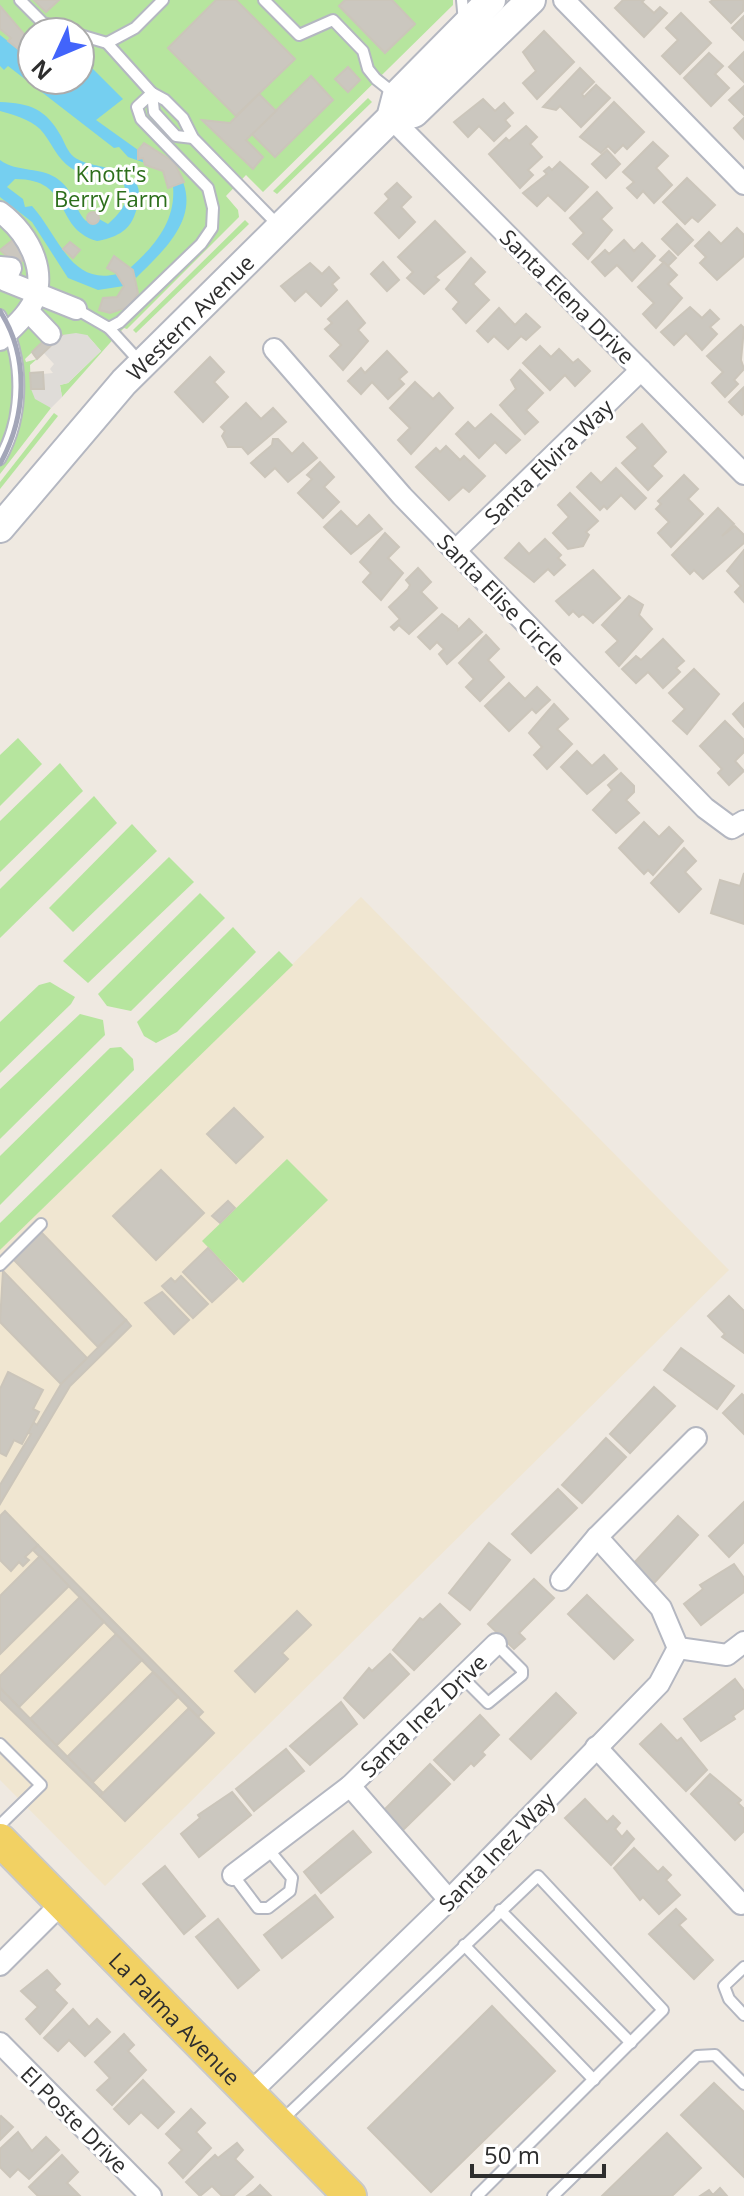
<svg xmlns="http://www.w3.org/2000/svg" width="744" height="2196" viewBox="0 0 744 2196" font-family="'Open Sans',sans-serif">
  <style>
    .education { fill: #f0e6d1 }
    .green { fill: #b6e59e; fill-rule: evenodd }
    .plaza { fill: #dfdcd8 }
    .water { fill: #75cff0 }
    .building { fill: #cbc7bf; stroke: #cbc5ba; stroke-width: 2 }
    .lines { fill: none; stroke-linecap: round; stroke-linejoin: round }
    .lane-casing { stroke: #b4b7c1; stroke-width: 14 }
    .street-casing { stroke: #b4b7c1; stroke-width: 24 }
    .secondary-casing { stroke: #b4b7c1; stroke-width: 32 }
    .primary-casing { stroke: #c9c9c9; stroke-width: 36 }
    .lane { stroke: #fff; stroke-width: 10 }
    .street { stroke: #fff; stroke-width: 20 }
    .secondary { stroke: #fff; stroke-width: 28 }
    .primary { stroke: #f2d163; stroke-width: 32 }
    .rail { stroke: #a3a6b8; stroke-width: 5 }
    .labels { text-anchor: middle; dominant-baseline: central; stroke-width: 6; stroke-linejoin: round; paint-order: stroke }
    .park-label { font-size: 22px; fill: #2c6e1b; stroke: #fff }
    .street-label { font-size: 22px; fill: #2e2e2e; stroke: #fff }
  </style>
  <rect width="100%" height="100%" fill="#efe9e1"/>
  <polygon class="education" points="361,897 729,1270 105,1886 0,1780 0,1250"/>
  <g class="green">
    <path d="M 0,0 L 453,0 L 453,5 L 263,192 L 246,175 L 226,196 L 238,210 L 239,217 L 127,329 L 124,328 L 117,335 L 62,397 L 60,385 L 68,383 L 101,351 L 87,335 L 62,335 L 56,329 L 25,359 L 26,362 L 37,359 L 30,365 L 31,389 L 51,408 L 0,474 ZM 32,32 L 80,32 L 80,80 L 32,80 Z"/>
    <polygon points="368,98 372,102 277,194 273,191"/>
    <polygon points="245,220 249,224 136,333 133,330"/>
    <polygon points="54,413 58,416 0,489 0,482"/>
    <polygon points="18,738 42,764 0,806 0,755"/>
    <polygon points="60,763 83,791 0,872 0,821"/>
    <polygon points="94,796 117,823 0,938 0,889"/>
    <polygon points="132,824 157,851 73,932 49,908"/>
    <polygon points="169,857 194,882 88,983 63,961"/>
    <polygon points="200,893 225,918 131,1011 107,1006 98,994"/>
    <polygon points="233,927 256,952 177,1032 156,1043 144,1036 137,1022"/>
    <polygon points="279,951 293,965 0,1250 0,1223"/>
    <polygon points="50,982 75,997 71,1004 0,1073 0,1022 39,985"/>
    <polygon points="80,1014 103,1020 105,1035 0,1139 0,1089"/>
    <polygon points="121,1047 133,1059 134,1070 0,1205 0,1156 110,1048"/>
    <polygon points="287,1159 328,1200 243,1283 202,1241"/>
  </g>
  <polygon class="plaza" points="76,333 87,335 101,351 68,383 60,385 62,397 51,408 35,399 31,389 43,388 43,374 53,373 50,369 54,364 44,353 62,335"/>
  <g class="water">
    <polygon points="0,35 32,60 32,80 80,80 80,63 87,63 123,99 96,120 138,150 138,159 143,158 145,163 128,157 119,147 114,148 8,66 4,70 0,66"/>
    <path d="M 0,102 C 30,103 46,109 61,136 C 65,143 67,151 74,157 C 95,173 156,161 135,214 C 129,232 114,238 97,241 C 52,228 74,179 15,179 L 7,187 L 23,199 L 25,207 L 32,206 C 58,234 70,286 117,274 L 124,286 L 98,290 L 68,278 L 32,222 L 0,197 L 0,160 C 17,173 42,166 59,180 C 74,191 74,209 86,221 L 99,219 L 108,224 C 121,212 130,203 124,185 C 109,173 89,179 71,168 C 56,158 52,142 40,129 C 29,119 14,115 0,111 Z"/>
    <path d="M 183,182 C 198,221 161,253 136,278 L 130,268 C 156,245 176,220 173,186 Z"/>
  </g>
  <g class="building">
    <polygon points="34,0 59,0 46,12"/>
    <polygon points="216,0 236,0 295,59 236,116 168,48"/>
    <polygon points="345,0 392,0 415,24 385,53 339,6"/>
    <polygon points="623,0 644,0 642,2 654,13 660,7 667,13 644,37 615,8"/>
    <polygon points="713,0 744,0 743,11 731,23 710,2"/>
    <polygon points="0,6 29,40 32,38 22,52 8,41 11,38 0,29"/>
    <polygon points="681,13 711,43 680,74 662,56 678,40 666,28"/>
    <polygon points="744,16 744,40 732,28"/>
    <polygon points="544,31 574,62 537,99 523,83 536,71 523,52"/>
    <polygon points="744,52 744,82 729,67"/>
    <polygon points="709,53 723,66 715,74 729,88 711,106 684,78"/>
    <polygon points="348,67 360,80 348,92 335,79"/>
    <polygon points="580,68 594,82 582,94 584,97 596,85 610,98 581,127 560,106 556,110 543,107"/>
    <polygon points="311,76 333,100 275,157 252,134"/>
    <polygon points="744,86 744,115 729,100"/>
    <polygon points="259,94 276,111 246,140 263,157 253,169 202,120 230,123"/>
    <polygon points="483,99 495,111 504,103 513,113 505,120 510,126 494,141 479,126 468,137 454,122"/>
    <polygon points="614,102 644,132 627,149 623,145 615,153 608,146 601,153 580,137"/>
    <polygon points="744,118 744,139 734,128"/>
    <polygon points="526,126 537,137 530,144 542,157 528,170 533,175 520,188 489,154 506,138 509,141"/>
    <polygon points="653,142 668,156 656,168 672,185 654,203 643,191 637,198 627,188 634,182 623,172"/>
    <polygon points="144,143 174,162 184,182 168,188 163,171 145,165 143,158 138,159 138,150"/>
    <polygon points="607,150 620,164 606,178 592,164"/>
    <polygon points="560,162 588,187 565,211 548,195 537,206 523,193 547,174 544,171 549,167 552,170"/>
    <polygon points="687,178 715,205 698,222 692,217 685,224 663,202"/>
    <polygon points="397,183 411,197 401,207 415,222 399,238 375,213 389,199 385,194"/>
    <polygon points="597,192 612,208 601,219 612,230 588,259 573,244 584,233 570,218"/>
    <circle cx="93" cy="218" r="6"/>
    <polygon points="435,221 465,252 435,277 439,280 424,294 407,278 413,272 398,257"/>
    <polygon points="677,224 693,240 678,255 662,239"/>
    <polygon points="737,228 744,235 744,256 717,280 700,263 706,257 695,246 709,232 721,244"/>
    <polygon points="13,240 27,257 17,265 0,250"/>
    <polygon points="624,240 634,251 642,243 655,256 632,281 617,265 605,276 592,262 605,250 609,254"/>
    <polygon points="70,242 80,250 73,258 63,249"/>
    <polygon points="669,251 676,258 668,266 660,260"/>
    <polygon points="114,256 133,270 138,293 129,307 110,313 99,310 103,298 117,297 124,286 116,273 107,268"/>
    <polygon points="471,258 485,272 473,284 489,300 466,323 453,309 459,302 446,289"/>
    <polygon points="383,262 399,280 387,291 371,274"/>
    <polygon points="664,262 677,275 668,284 682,298 656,328 643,314 654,303 638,287"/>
    <polygon points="310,263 322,274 329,267 339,278 332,284 337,290 321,306 306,291 295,301 281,286"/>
    <polygon points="347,301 365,323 358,330 368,341 343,370 330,356 341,345 325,329 332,323 328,319"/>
    <polygon points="690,307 702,318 710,310 719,319 710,327 717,334 702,350 686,333 674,345 661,332"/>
    <polygon points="499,308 515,325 526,314 540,327 526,340 521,336 508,349 494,336 488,342 477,331"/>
    <polygon points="741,325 744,328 741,360 744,369 734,380 738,384 725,397 712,383 723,372 707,356"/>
    <polygon points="56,329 62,335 37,359 32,352"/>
    <polygon points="540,346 551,357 559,349 573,363 578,359 590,371 575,386 565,375 550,390 523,363"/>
    <polygon points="387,351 407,372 399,379 404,384 388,399 372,382 361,394 348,381 361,368 365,373"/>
    <polygon points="210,357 224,372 214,382 228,397 203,422 175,392"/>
    <polygon points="520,370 543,393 526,410 538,422 525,434 500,405 516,389 511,380"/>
    <polygon points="43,372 44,389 31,389 30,373"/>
    <polygon points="415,382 433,399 439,393 453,408 411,454 398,440 410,428 390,408"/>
    <polygon points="743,388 744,413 742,415 729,402"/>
    <polygon points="246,403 261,419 273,408 286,422 248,454 242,447 228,447 222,436 225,431 221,427"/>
    <polygon points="491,414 520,440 506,453 495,442 479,458 456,434 468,422 475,429"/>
    <polygon points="642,424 666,452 652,466 662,476 648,490 622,463 638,448 627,437"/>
    <polygon points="273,439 278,439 292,454 303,443 317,458 288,482 275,468 265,477 251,463 272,445"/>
    <polygon points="446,446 460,460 464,456 485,476 469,492 463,487 449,500 416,467 436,448 440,452"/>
    <polygon points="320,462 334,477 324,487 339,502 323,518 298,493 312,479 307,475"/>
    <polygon points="616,468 646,498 635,509 621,495 607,509 604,506 600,510 577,487 591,473 601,483"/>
    <polygon points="684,475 698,489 688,499 703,514 671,547 658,533 669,522 656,509 661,504 658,501"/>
    <polygon points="570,493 598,521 586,532 589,535 583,546 568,549 553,533 569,517 558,505"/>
    <polygon points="718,508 734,524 722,536 735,526 744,535 744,543 703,579 694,570 690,574 672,555"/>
    <polygon points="341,511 357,527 369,515 382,529 351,554 324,527"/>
    <polygon points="385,533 399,547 388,558 403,573 381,600 363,582 371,573 360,562"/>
    <polygon points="545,539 561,555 558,558 565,565 554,575 548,569 534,582 505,558 519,543 529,554"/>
    <polygon points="744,550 744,602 735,592 741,586 727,571"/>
    <polygon points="418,568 431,582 421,592 437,608 409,634 399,625 394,630 391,627 400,619 389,607 408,589 410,585 406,580"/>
    <polygon points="593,570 620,598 593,623 583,614 579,617 573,611 569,615 556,601"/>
    <polygon points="629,596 643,605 639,615 652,629 619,666 606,652 618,641 602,625"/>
    <polygon points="442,614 457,626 458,630 469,619 482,632 447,664 439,654 444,649 437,642 430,649 418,637"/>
    <polygon points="486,635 499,649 488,660 504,677 480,701 466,687 474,679 459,663"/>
    <polygon points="663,639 684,661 676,668 680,672 663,688 648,672 636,683 622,669 636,656 641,660"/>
    <polygon points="694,669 719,694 687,734 673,721 685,709 669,693"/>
    <polygon points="509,683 525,699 537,687 550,700 536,713 532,709 509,731 485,706"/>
    <polygon points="744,703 744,727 733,714"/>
    <polygon points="554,704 568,719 557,729 572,744 547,769 534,755 542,747 529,733"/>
    <polygon points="725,721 744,740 744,752 735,761 744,771 729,785 718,773 722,769 700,746"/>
    <polygon points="577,751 592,766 604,755 617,769 587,794 561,767"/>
    <polygon points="621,773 634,786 634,792 626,800 639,813 616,833 593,810 612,790 608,785"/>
    <polygon points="644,822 659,837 669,827 683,841 653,875 648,870 644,874 619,848"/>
    <polygon points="684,848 696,861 685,872 701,889 679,912 651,883"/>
    <polygon points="744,873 744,924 711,913 720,880 740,886"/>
    <polygon points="234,1108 263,1137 236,1163 207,1134"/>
    <polygon points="161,1170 204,1213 156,1260 113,1216"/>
    <polygon points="228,1201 235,1208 220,1223 212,1216"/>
    <polygon points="41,1232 126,1320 98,1347 13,1259"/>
    <polygon points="208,1248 237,1279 212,1302 183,1272"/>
    <polygon points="3,1271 87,1358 61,1384 0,1322"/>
    <polygon points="181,1276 208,1304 193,1318 162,1286 171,1278 175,1282"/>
    <polygon points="162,1292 189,1320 174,1334 145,1303"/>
    <polygon points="729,1296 744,1311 744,1353 722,1337 725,1334 708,1316"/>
    <polygon points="126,1320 131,1326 70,1386 0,1504 0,1485 31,1434 28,1433 33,1422 37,1425 61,1384"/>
    <polygon points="681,1348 734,1386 717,1409 664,1370"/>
    <polygon points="8,1372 43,1390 33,1409 39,1412 22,1444 14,1440 6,1456 0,1453 0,1389"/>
    <polygon points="654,1387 675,1406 630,1453 610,1434"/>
    <polygon points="742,1394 744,1396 744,1434 723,1413"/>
    <polygon points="606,1438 626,1457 582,1503 562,1485"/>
    <polygon points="558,1489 577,1508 531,1553 512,1534"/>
    <polygon points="744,1502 744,1542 729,1557 709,1536"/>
    <polygon points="5,1511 38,1545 25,1557 29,1560 23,1566 19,1562 11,1571 0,1560 0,1516"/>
    <polygon points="678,1516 698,1535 654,1583 633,1564"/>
    <polygon points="489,1543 510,1560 470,1610 449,1593"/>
    <polygon points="38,1545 203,1712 198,1717 33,1550"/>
    <polygon points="40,1556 69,1586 0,1654 0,1596"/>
    <polygon points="734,1564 744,1578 744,1592 701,1625 684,1604 703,1589 700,1585"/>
    <polygon points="534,1579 554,1598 519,1633 525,1639 514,1649 488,1624"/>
    <polygon points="587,1595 633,1640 614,1659 568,1614"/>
    <polygon points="80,1597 104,1622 19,1707 0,1688 0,1676"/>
    <polygon points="440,1604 460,1624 414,1670 393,1650 420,1618 423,1620"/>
    <polygon points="297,1611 311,1625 282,1653 288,1659 255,1692 235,1671"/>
    <polygon points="116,1634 142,1660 56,1746 30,1719"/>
    <polygon points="390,1654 409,1674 364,1718 344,1698 369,1668 372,1671"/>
    <polygon points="153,1672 178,1697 93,1782 67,1757"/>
    <polygon points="735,1679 744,1691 744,1708 733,1716 735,1719 701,1741 684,1719"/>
    <polygon points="0,1688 103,1793 100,1796 0,1699"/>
    <polygon points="556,1693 576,1713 531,1759 510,1739"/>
    <polygon points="341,1702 357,1724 310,1765 290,1746"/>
    <polygon points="189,1708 214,1733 125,1821 100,1796"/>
    <polygon points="480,1715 499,1735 482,1752 485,1755 474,1766 471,1763 454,1780 434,1760"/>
    <polygon points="661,1724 677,1741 681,1738 707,1770 686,1791 640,1744"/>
    <polygon points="286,1749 304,1771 254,1811 236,1789"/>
    <polygon points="430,1764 450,1784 403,1830 384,1810"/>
    <polygon points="710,1774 741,1800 738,1803 744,1809 744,1831 735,1840 691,1794"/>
    <polygon points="232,1792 251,1815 199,1857 181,1834 200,1818 198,1815"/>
    <polygon points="585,1799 607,1822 613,1816 620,1823 615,1829 622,1837 627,1831 634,1839 611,1865 565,1818"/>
    <polygon points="353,1831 371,1852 321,1893 304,1872"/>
    <polygon points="634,1848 658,1872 663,1867 671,1875 666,1880 680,1895 659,1914 643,1897 640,1900 614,1868"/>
    <polygon points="165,1866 205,1916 184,1934 143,1884"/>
    <polygon points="315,1895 333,1917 282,1958 264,1935"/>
    <polygon points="676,1909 686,1919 679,1925 713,1960 694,1979 649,1934"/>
    <polygon points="218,1919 259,1970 238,1988 196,1937"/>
    <polygon points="47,1970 60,1984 54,1990 67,2003 40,2034 26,2019 38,2007 21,1991"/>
    <polygon points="492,2006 555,2071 431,2192 368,2128"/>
    <polygon points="73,2009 89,2027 97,2019 110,2032 85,2056 69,2040 58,2051 44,2038"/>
    <polygon points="124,2034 134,2045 128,2051 146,2070 112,2105 97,2090 110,2078 95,2062"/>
    <polygon points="143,2080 174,2112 158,2128 141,2112 129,2124 114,2109"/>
    <polygon points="714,2083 744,2112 744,2177 681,2115"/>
    <polygon points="191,2109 205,2123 196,2132 211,2148 183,2178 169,2163 182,2150 166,2134"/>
    <polygon points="1,2116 13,2127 0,2140 0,2117"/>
    <polygon points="18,2132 32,2151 46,2137 59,2150 29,2179 18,2169 10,2177 0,2167 0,2149"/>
    <polygon points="667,2133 701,2168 672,2196 602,2196"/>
    <polygon points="237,2143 243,2150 235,2159 253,2177 233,2196 222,2196 212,2186 200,2196 186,2182 215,2155 218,2158"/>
    <polygon points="62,2155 78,2172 67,2183 80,2196 38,2196 29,2187"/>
    <polygon points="260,2185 271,2196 247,2196 254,2191"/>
    <polygon points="720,2188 727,2196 700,2196 709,2190 713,2195"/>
  </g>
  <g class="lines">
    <defs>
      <g id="lane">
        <polyline points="20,0 43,23 72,32"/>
        <polyline points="163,0 135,28 107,43 152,93 165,100 183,118 193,138 279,226"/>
        <polyline points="264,0 299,35 333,20 363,51 368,69 376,79 396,95"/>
        <polyline points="462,0 464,22"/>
        <polyline points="80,35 107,43"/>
        <polyline points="152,93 154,112 176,136 193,138"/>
        <polyline points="76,309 109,328 120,322 201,244 212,228 213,208 208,188 141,119 137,107 152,93"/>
        <path d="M 0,315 C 25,357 24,417 0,459"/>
        <polyline points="109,328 140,362"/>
        <polyline points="0,1265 41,1224"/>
        <polyline points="462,1677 488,1703 522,1675 522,1670 496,1644"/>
        <polyline points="0,1744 41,1785 0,1825"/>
        <polyline points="233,1875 258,1908 268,1908 290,1891 292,1878 268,1849"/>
        <polyline points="500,1910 631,2043"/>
        <polyline points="464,1945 594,2080"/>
        <polyline points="744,1967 724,1986 729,1999 744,2015"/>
        <polyline points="280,2122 538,1876 663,2010 477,2196"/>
        <polyline points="553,2196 697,2056 715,2055 744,2084"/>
      </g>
      <g id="street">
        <polyline points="564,0 744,184"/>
        <polyline points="391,118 744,474"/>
        <path d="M 0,212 C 30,234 53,278 27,312 C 19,323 9,331 0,340"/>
        <polyline points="0,267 11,268 8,274 0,271"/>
        <polyline points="6,281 76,309"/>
        <polyline points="28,311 50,334"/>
        <polyline points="274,349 402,496 705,808 732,828 744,821"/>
        <polyline points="455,551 641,370"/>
        <polyline points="597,1537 661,1608 678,1648"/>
        <polyline points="561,1580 597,1537 696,1438"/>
        <polyline points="596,1747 741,1904"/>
        <polyline points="350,1786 449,1900"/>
        <polyline points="233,1875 350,1786 496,1644"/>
        <polyline points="0,1965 62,1903"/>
        <polyline points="0,2043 151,2196"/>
        <polyline points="249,2094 449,1900 659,1684 678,1648 727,1655 744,1642"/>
      </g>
      <g id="secondary">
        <polyline points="391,118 414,113 531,0"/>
        <path id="s1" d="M 0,528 L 124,382 L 391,118 L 397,95 L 491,0"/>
      </g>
      <g id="primary">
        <path id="s2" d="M 0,1840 L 350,2196"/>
      </g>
    </defs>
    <use href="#lane" class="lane-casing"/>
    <use href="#street" class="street-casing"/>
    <use href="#secondary" class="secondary-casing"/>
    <use href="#primary" class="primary-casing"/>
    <use href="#lane" class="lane"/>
    <use href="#street" class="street"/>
    <use href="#secondary" class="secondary"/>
    <use href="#primary" class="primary"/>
    <path class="rail" d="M 0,311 C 30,358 26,417 0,464"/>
  </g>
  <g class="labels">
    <g class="park-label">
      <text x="111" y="173">Knott's<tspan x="111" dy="25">Berry Farm</tspan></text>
    </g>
    <g class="street-label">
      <text transform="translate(568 296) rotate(45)">Santa Elena Drive</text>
      <text stroke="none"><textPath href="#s1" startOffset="284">Western Avenue</textPath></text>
      <text transform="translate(548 461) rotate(-44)">Santa Elvira Way</text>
      <text transform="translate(502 599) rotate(46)">Santa Elise Circle</text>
      <text transform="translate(423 1715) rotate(-44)">Santa Inez Drive</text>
      <text transform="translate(496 1851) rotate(-46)">Santa Inez Way</text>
      <text stroke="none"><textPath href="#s2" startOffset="250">La Palma Avenue</textPath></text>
      <text transform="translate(75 2119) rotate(45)">El Poste Drive</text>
    </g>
  </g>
  <g transform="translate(56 56) rotate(226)"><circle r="38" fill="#ffffff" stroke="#ababab" stroke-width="2"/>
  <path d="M0-6L14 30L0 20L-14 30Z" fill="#4264fb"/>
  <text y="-12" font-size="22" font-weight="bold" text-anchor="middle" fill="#2e2e2e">N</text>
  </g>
  <path d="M472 2164v12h132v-12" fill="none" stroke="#2e2e2e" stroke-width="4"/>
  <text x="484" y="2164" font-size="24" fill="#2e2e2e" stroke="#ffffff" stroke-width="6" paint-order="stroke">50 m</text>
</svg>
